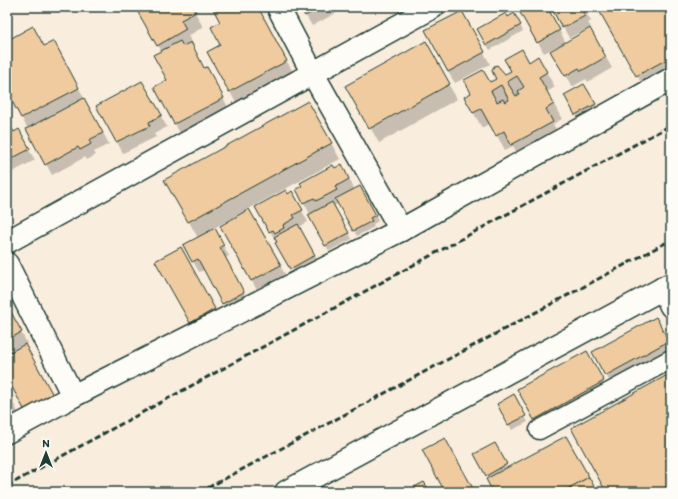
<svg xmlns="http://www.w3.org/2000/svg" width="678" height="499" viewBox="0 0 678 499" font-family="Itim,sans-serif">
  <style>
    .shadow { fill: #0003 }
    .building { fill: #efcb9f; stroke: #1f3d34; fill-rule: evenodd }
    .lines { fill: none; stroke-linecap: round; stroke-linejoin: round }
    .service-casing { stroke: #1f3d34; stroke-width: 21 }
    .minor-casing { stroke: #1f3d34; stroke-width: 25 }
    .service { stroke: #fdfcf7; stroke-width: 18 }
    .minor { stroke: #fdfcf7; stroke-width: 22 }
    .rail { stroke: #1f3d34; stroke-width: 3; stroke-dasharray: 6 3; stroke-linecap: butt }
  </style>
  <rect width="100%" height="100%" fill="#f9eddd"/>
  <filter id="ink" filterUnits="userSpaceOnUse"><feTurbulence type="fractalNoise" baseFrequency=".025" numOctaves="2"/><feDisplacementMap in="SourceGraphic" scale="8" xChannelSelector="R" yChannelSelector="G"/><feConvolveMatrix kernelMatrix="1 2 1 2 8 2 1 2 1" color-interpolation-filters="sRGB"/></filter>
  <g filter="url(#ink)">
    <g class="shadow">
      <polygon points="136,7 192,7 203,27 188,36 194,45 192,46 204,69 213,79 229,109 181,135 155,88 168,81 162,52"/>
      <polygon points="213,7 257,7 295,76 238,106 230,92 222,22"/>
      <polygon points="301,7 347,7 312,26"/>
      <polygon points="518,7 547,7 566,43 590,30 612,68 588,82 586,79 572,87 552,51 564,44 563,43 544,53"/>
      <polygon points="552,7 582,7 591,21 588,23 591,27 569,38"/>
      <polygon points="598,7 671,7 671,79 647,93"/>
      <polygon points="514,14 523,31 490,50 478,29"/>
      <polygon points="468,23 490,64 455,83 448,72"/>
      <polygon points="7,39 8,41 44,47 62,57 109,144 94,152 96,155 87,160 85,157 52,175 7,90"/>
      <polygon points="425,43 457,99 379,143 347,86"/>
      <polygon points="538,58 555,87 547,92 562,119 553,124 561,137 521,160 513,146 505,150 490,123 482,128 465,97"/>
      <polygon points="142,82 167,127 154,134 156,137 123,153 97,106"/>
      <polygon points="584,85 598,109 579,120 565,95"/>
      <polygon points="308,102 340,159 214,228 229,256 225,258 249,303 229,314 204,270 199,272 184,245 198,238 166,180"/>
      <polygon points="7,113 13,123 9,125 14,133 18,131 35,160 7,175"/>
      <polygon points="348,176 355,190 360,187 378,221 373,224 374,227 357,236 339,203 334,206 352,239 329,251 297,189"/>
      <polygon points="287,195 298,203 308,222 299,227 321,266 298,279 256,207"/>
      <polygon points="249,211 286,276 258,292 221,226"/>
      <polygon points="187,259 221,321 197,334 156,261"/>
      <polygon points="7,307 27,343 7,375"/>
      <polygon points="655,318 671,346 671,355 613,387 593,352"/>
      <polygon points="586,352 609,393 541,430 519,389"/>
      <polygon points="671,374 671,492 607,492"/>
      <polygon points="7,391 18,412 7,418"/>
      <polygon points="514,396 528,422 512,430 498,404"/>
      <polygon points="495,444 508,468 597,492 494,492 489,479 476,454"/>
    </g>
    <g class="building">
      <polygon points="135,7 193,7 196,12 181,20 186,29 157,46"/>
      <polygon points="212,7 258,7 287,61 229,92 207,52 220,45 211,27 220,22"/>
      <polygon points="300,7 321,7 305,16"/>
      <polygon points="517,7 547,7 560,30 537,43"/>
      <polygon points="551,7 583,7 585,10 583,12 585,16 562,28"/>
      <polygon points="597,7 671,7 671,57 636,76"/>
      <polygon points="462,11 485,52 448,72 425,30"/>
      <polygon points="506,13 508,17 514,13 521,25 486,45 477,29"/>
      <polygon points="33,26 44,46 54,41 79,88 21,118 7,92 7,38 8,40"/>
      <polygon points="590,28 606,57 581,71 579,68 565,76 550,51"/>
      <polygon points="180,41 183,46 191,42 204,68 207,67 224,98 174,124 154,87 167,80 153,55"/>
      <polygon points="426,41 450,84 369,129 345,86"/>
      <path d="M 522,49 L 529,62 L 538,56 L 547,72 L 539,77 L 554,104 L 546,109 L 553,122 L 511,145 L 504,131 L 496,136 L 481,109 L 473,113 L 464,97 L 471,93 L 464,80 L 483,70 L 490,82 L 496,79 L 492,71 L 494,66 L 497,65 L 505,74 L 511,71 L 504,59 ZM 517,76 L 524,87 L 518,91 L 520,94 L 516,96 L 507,82 ZM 501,85 L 509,100 L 505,102 L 503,99 L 497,102 L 491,91 Z"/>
      <polygon points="142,81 162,115 149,122 150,126 116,142 96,106"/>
      <polygon points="584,84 596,104 575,115 564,95"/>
      <polygon points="84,98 103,133 89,140 91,144 80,150 78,147 45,165 26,129"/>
      <polygon points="308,101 332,143 188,222 164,180"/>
      <polygon points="10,125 14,132 19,129 30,149 7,161 7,127"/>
      <polygon points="342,164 349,179 335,187 337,190 316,201 314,198 303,203 296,189 302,186 300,183 333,165 335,168"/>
      <polygon points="360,186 376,215 370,218 372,221 353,231 335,199"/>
      <polygon points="286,190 288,194 292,191 303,210 293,215 295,218 283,225 284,228 275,233 273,230 269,232 255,207"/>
      <polygon points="332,202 349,233 325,246 308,215"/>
      <polygon points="249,209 281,265 251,281 220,226"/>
      <polygon points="298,224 315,255 290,269 275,243 277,242 274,237"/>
      <polygon points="215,228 224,245 220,247 244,292 222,304 198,259 192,262 183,245"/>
      <polygon points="181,247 215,309 190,323 155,261"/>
      <polygon points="7,305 22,332 7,340"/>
      <polygon points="656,317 669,341 605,376 592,352"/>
      <polygon points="25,344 53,395 25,411 7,378 7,354"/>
      <polygon points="587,351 604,381 534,420 517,389"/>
      <polygon points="671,373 671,485 658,492 606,492 571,428"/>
      <polygon points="7,390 13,401 7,404"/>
      <polygon points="514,394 526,416 508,425 497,404"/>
      <polygon points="566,436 589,477 562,492 493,492 486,479"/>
      <polygon points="445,438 475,492 445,492 422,450"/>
      <polygon points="495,443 507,464 486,476 474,454"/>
      <polygon points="589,477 597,492 562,492"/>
      <polygon points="424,482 430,492 405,492"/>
    </g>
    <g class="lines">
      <defs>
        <polyline id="service" points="539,430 671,359"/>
        <g id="minor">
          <polyline points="278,7 313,74 401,230"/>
          <polyline points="7,242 433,7"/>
          <polyline points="7,264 73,396"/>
          <polyline points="663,288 671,306"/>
          <polyline points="7,432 73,396 401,230 671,79"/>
          <polyline points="286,492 671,284"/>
        </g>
      </defs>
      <use href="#service" class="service-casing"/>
      <use href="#minor" class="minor-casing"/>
      <use href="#service" class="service"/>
      <use href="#minor" class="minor"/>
      <g class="rail">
        <polyline points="7,486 671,125"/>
        <polyline points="200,492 671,240"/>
      </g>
    </g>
  </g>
  <rect width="678" height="499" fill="none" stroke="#fdfcf7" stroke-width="24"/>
  <rect x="12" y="12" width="654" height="475" fill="none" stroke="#1f3d34" stroke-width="1.5" filter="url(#ink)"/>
  <g transform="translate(46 453)" stroke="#fdfcf7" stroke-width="3" paint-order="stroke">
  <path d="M0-3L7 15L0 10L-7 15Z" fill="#1f3d34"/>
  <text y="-6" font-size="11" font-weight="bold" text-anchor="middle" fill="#1f3d34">N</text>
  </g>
</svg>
